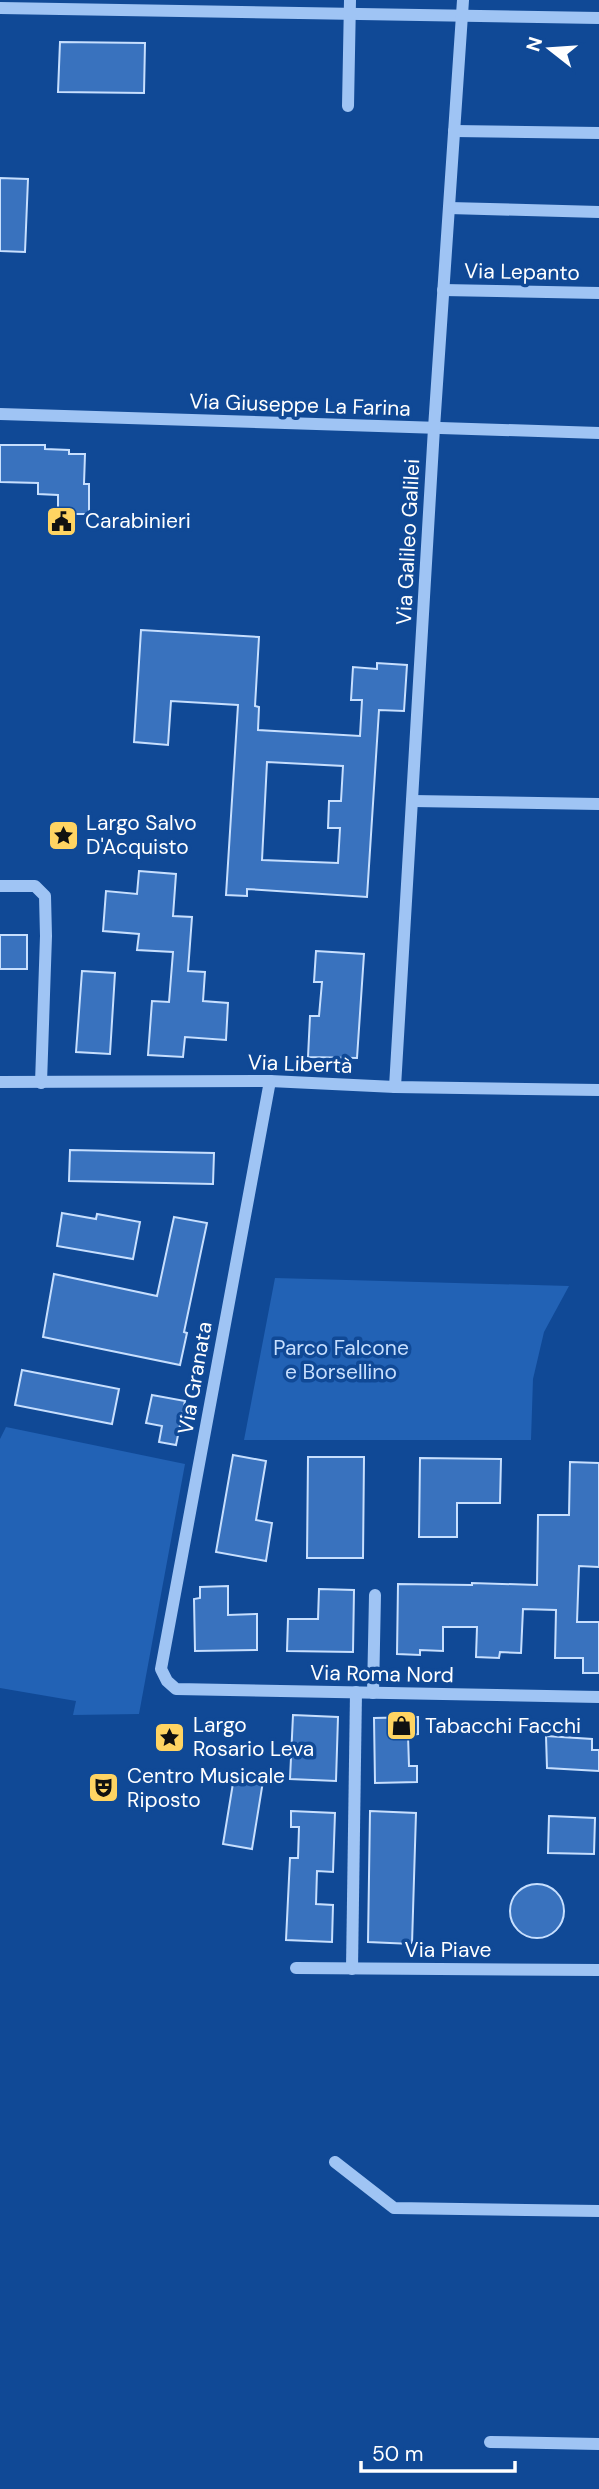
<svg xmlns="http://www.w3.org/2000/svg" width="599" height="2489" viewBox="0 0 599 2489" font-family="'DM Sans',sans-serif">
  <style>
    .green { fill: #2262b5 }
    .building { fill: #3972be; stroke: #c7dffe; stroke-width: 2; fill-rule: evenodd }
    .lines { fill: none; stroke-linecap: round; stroke-linejoin: round }
    .minor { stroke: #9fc4f4; stroke-width: 12 }
    .labels { text-anchor: middle; dominant-baseline: central; stroke-width: 7; stroke-linejoin: round; paint-order: stroke }
    .street-label { font-size: 21px; fill: #fff; stroke: #104996 }
    .poi-label { font-size: 21px; fill: #fff; stroke: #104996; text-anchor: start }
    .park-label { font-size: 21px; fill: #c7dffe; stroke: #104996 }
  </style>
  <rect width="100%" height="100%" fill="#104996"/>
  <g class="green">
    <polygon points="275,1278 569,1286 544,1332 533,1379 531,1440 244,1440"/>
    <polygon points="6,1427 185,1464 139,1714 73,1715 76,1701 0,1688 0,1439"/>
  </g>
  <g class="building">
    <polygon points="60,42 145,43 144,93 58,92"/>
    <polygon points="0,178 28,179 25,252 0,251"/>
    <polygon points="0,445 45,445 45,449 69,450 69,454 85,454 84,484 89,484 89,514 58,514 58,495 38,494 38,483 0,482"/>
    <path d="M 141,630 L 259,637 L 255,706 L 259,707 L 258,730 L 360,736 L 362,700 L 351,700 L 353,667 L 377,669 L 377,663 L 407,665 L 404,711 L 379,710 L 367,897 L 247,889 L 247,896 L 226,895 L 238,705 L 171,701 L 168,745 L 134,742 ZM 267,762 L 343,766 L 341,801 L 329,801 L 328,828 L 340,828 L 338,863 L 262,860 Z"/>
    <polygon points="139,871 176,874 173,916 192,917 188,971 205,972 203,1001 228,1003 226,1040 185,1037 183,1057 148,1055 152,1001 169,1002 173,952 137,950 139,934 103,931 106,891 137,894"/>
    <rect x="0" y="935" width="27" height="34"/>
    <polygon points="316,951 364,954 357,1058 308,1057 310,1016 319,1016 322,982 314,982"/>
    <polygon points="82,971 115,973 110,1054 76,1052"/>
    <polygon points="70,1150 214,1153 213,1184 69,1181"/>
    <polygon points="62,1213 96,1219 97,1214 140,1222 133,1259 57,1246"/>
    <polygon points="174,1217 207,1223 184,1332 187,1333 180,1365 43,1337 54,1274 157,1296"/>
    <polygon points="22,1370 119,1389 112,1424 15,1405"/>
    <polygon points="152,1395 185,1401 176,1445 159,1442 162,1426 146,1423"/>
    <polygon points="233,1455 266,1461 256,1520 272,1523 266,1561 216,1552"/>
    <polygon points="308,1457 364,1457 363,1558 307,1558"/>
    <polygon points="420,1458 501,1459 500,1503 457,1503 457,1537 419,1537"/>
    <polygon points="570,1462 599,1463 599,1567 579,1566 577,1622 599,1622 599,1673 583,1673 583,1658 555,1658 556,1610 523,1609 521,1653 500,1652 499,1658 476,1657 477,1627 443,1627 443,1651 420,1650 420,1655 397,1654 398,1584 472,1585 472,1583 537,1585 538,1515 569,1515"/>
    <polygon points="228,1586 228,1615 257,1614 257,1650 195,1651 194,1599 200,1598 200,1587"/>
    <polygon points="319,1589 354,1590 353,1652 287,1651 288,1619 318,1619"/>
    <polygon points="293,1715 338,1717 336,1781 290,1779"/>
    <polygon points="418,1717 418,1734 408,1735 409,1766 417,1766 417,1782 375,1783 374,1718"/>
    <polygon points="546,1736 592,1739 592,1750 599,1750 599,1771 547,1768"/>
    <polygon points="235,1771 264,1775 252,1849 223,1844"/>
    <polygon points="291,1811 335,1813 333,1872 317,1871 316,1904 333,1905 332,1942 286,1940 290,1858 298,1858 299,1827 291,1827"/>
    <polygon points="370,1811 416,1813 412,1944 368,1942"/>
    <polygon points="549,1816 595,1818 594,1854 548,1853"/>
    <circle cx="537" cy="1911" r="27"/>
  </g>
  <g class="lines">
    <g class="minor">
      <polyline points="0,8 599,18"/>
      <polyline points="348,106 350,0"/>
      <polyline points="454,131 599,133"/>
      <polyline points="449,208 599,212"/>
      <polyline points="443,290 599,293"/>
      <polyline points="0,414 599,433"/>
      <polyline points="412,801 599,804"/>
      <polyline points="0,886 35,886 45,896 46,936 41,1083"/>
      <polyline points="270,1081 161,1669 167,1681 176,1689 599,1697"/>
      <polyline points="0,1082 270,1081 395,1087 599,1090"/>
      <polyline points="395,1087 434,428 463,0"/>
      <polyline points="373,1693 375,1595"/>
      <polyline points="296,1968 599,1970"/>
      <polyline points="352,1969 356,1692"/>
      <polyline points="335,2162 394,2208 599,2211"/>
      <polyline points="490,2442 599,2444"/>
    </g>
  </g>
  <defs>
    <symbol id="civic-square" viewBox="-11 -11 22 22"><rect x="-9" y="-9" width="18" height="18" rx="4" fill="#ffd462" stroke="#104996"/><path d="M-.6-6.5H3V-4.5H.6V-3L4-1V1h2V6H-6V1h2V-1L-.6-3ZM-1.2 2.5V6h2.4V2.5Z" fill="#111"/></symbol>
    <symbol id="sight-square" viewBox="-11 -11 22 22"><rect x="-9" y="-9" width="18" height="18" rx="4" fill="#ffd462" stroke="#104996"/><path d="M0-6L1.8-2.2L6-1.7L2.9 1.2L3.7 5.4L0 3.3L-3.7 5.4L-2.9 1.2L-6-1.7L-1.8-2.2Z" fill="#111"/></symbol>
    <symbol id="shop-square" viewBox="-11 -11 22 22"><rect x="-9" y="-9" width="18" height="18" rx="4" fill="#ffd462" stroke="#104996"/><path d="M-5-2.5h2.3a2.7 3.5 0 0 1 5.4 0H5L5.5 6h-11ZM-1.5-2.5h3a1.5 2.3 0 0 0-3 0Z" fill="#111"/></symbol>
    <symbol id="theatre-square" viewBox="-11 -11 22 22"><rect x="-9" y="-9" width="18" height="18" rx="4" fill="#ffd462" stroke="#104996"/><path d="M-5-5.5Q0-4 5-5.5V0Q5 5 0 6Q-5 5-5 0ZM-3.3-2.5H-1v1.5H-3.3ZM1-2.5H3.3v1.5H1ZM-2.8 1Q0 5.5 2.8 1Z" fill="#111"/></symbol>
  </defs>
  <g fill-rule="evenodd">
    <use href="#civic-square" x="44" y="504" width="35" height="35"/>
    <use href="#sight-square" x="46" y="818" width="35" height="35"/>
    <use href="#shop-square" x="384" y="1708" width="35" height="35"/>
    <use href="#sight-square" x="152" y="1720" width="35" height="35"/>
    <use href="#theatre-square" x="86" y="1770" width="35" height="35"/>
  </g>
  <g class="labels">
    <g class="street-label">
      <text transform="translate(522 272) rotate(1)">Via Lepanto</text>
      <text transform="translate(300 405) rotate(2)">Via Giuseppe La Farina</text>
      <text transform="translate(408 542) rotate(-87)">Via Galileo Galilei</text>
      <text transform="translate(300 1064) rotate(2)">Via Libertà</text>
      <text transform="translate(195 1378) rotate(-80)">Via Granata</text>
      <text transform="translate(382 1674) rotate(1)">Via Roma Nord</text>
      <text x="448" y="1950">Via Piave</text>
    </g>
    <g class="poi-label">
      <text x="85" y="521">Carabinieri</text>
      <text x="86" y="823">Largo Salvo<tspan x="86" dy="24">D'Acquisto</tspan></text>
      <text x="193" y="1725">Largo<tspan x="193" dy="24">Rosario Leva</tspan></text>
      <text x="425" y="1726">Tabacchi Facchi</text>
      <text x="127" y="1776">Centro Musicale<tspan x="127" dy="24">Riposto</tspan></text>
    </g>
    <g class="park-label">
      <text x="341" y="1348">Parco Falcone<tspan x="341" dy="24">e Borsellino</tspan></text>
    </g>
  </g>
  <g transform="translate(550 49) rotate(287)" stroke="#104996" stroke-width="5" paint-order="stroke">
  <path d="M0-5L12 26L0 18L-12 26Z" fill="#ffffff"/>
  <text y="-10" font-size="19" font-weight="bold" text-anchor="middle" fill="#ffffff">N</text>
  </g>
  <path d="M361 2461v10h154v-10" fill="none" stroke="#ffffff" stroke-width="3.5"/>
  <text x="372" y="2461" font-size="21" fill="#ffffff" stroke="#104996" stroke-width="5" paint-order="stroke">50 m</text>
</svg>
